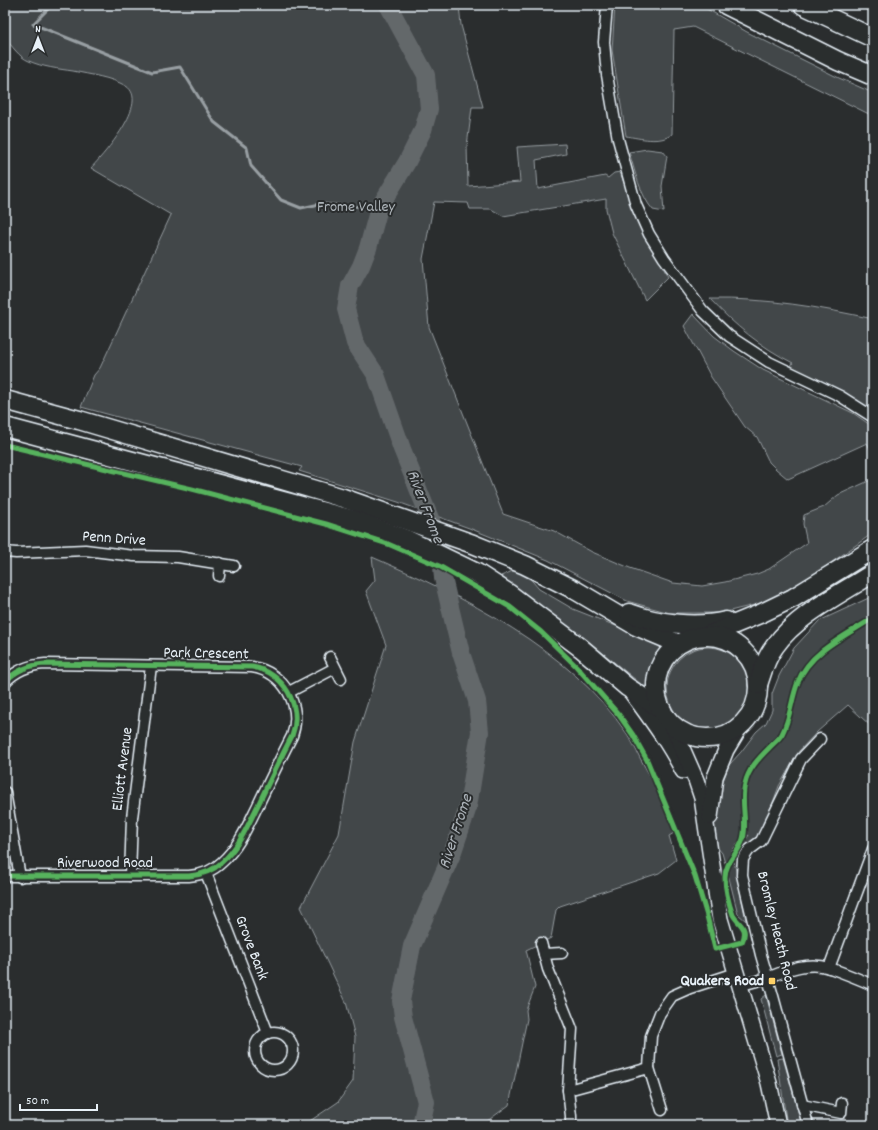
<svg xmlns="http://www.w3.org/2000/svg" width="878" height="1130" viewBox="0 0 878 1130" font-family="Dekko,sans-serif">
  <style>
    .green { fill: #424648; stroke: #959ca0 }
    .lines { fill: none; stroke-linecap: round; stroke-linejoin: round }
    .stream { stroke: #989fa3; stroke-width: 3 }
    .river { stroke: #63686b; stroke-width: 18 }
    .street-casing { stroke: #e8f1f8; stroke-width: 13 }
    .primary-casing { stroke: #e8f1f8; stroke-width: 18 }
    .highway-casing { stroke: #e8f1f8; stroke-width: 21 }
    .street { stroke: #2a2d2e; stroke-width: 10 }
    .primary { stroke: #2a2d2e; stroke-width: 15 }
    .highway { stroke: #2a2d2e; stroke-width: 18 }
    .cycleway-casing { stroke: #2a2d2e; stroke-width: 8 }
    .cycleway { stroke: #56b35d; stroke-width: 5 }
    .poi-dot { fill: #ffd166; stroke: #2a2d2e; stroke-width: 1.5 }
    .labels { text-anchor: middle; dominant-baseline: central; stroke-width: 4; stroke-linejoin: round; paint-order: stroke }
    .park-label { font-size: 16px; fill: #aeb5ba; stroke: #2a2d2e }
    .street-label { font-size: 16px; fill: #e8f1f8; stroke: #2a2d2e }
    .poi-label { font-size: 16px; font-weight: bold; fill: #e8f1f8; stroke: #2a2d2e; text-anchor: end }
    .water-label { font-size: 17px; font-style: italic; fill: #acb3b9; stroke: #2a2d2e }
  </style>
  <rect width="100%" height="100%" fill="#2a2d2e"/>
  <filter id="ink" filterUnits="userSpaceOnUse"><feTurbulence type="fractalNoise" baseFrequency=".025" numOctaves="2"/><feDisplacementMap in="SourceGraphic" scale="8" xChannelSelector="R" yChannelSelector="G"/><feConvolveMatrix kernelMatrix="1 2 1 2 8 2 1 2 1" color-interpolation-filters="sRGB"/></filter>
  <g filter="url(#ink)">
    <g class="green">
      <path d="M 5,5 L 459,5 L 461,25 L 483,107 L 472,107 L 467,146 L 468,186 L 520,182 L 517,147 L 565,144 L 566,154 L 536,160 L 538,189 L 605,176 L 608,178 L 614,173 L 620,172 L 634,210 L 668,277 L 645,300 L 612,233 L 606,209 L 606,199 L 503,216 L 491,209 L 470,209 L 468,203 L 434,202 L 423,259 L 429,327 L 503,514 L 554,531 L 592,552 L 630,568 L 673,583 L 702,586 L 725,582 L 757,574 L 769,569 L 807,543 L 803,524 L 804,515 L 824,507 L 838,495 L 873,479 L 873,533 L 818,572 L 766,602 L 722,613 L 670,613 L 627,601 L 548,560 L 469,528 L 398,502 L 299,471 L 302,467 L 81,407 L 94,375 L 100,368 L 171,215 L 91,168 C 103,155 151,102 126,86 C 110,77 91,75 73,71 C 59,69 42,67 29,61 C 19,57 12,46 5,38 Z"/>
      <path d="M 615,5 L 700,5 L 747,32 L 839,78 L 873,93 L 873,116 L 693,27 L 674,30 L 672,134 C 661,144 639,138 626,136 L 612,50 Z"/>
      <path d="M 647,149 L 663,151 L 667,156 L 662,186 L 664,212 L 653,210 C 640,195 635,171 629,152 Z"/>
      <path d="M 710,299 C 765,298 820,307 873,319 L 873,410 L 790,367 L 793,363 C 761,347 734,325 710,299 Z"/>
      <polygon points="693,314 714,336 734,351 763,370 853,413 873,427 873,455 867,443 788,479 776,469 769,462 757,437 745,427 711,377 684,326"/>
      <path d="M 372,557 C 463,596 570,649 627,734 C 632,741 636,750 640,758 C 647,771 654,783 660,796 C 665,808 669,820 674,833 L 669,836 L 676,860 L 659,873 L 560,906 L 556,910 L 551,938 L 526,950 L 535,987 L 526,1010 L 527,1019 L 509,1105 L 482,1125 L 304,1125 L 338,1102 L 353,1081 L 355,1037 L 346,1002 L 301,907 L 339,834 L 355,742 L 386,645 L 366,591 L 375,580 Z"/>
      <path d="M 515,570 L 527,575 L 539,589 L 573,609 L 664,645 C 651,656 648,671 646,687 L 642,685 L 587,640 L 542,608 L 501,576 Z"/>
      <polygon points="873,596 873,728 848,705 817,732 799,751 779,786 762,832 735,860 735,857 749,835 738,842 732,851 746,921 738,914 728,874 722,853 717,847 714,826 721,786 729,765 741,752 756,732 766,723 772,710 772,694 779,676 794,648 819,621"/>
      <circle cx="708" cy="688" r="41"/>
      <polygon points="766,995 782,1054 776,1056 761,999"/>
      <polygon points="783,1058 802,1125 787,1125 777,1059"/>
    </g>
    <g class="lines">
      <polyline class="stream" points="52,5 33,24 152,72 180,67 214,122 247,148 251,166 281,200 301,208 320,204 379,208"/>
      <polyline class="river" points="388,5 426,75 429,109 423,130 407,162 379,208 368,248 361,266 350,286 346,309 355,343 376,375 402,449 440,543 443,578 461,653 477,701 480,732 468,807 452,854 412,946 401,1001 403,1017 426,1102 421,1125"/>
      <defs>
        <g id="street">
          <polyline points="607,5 604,42 607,75 618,139 636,205 649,234 664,258 703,311 729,336 769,362 840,396 873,417"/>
          <polyline points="5,552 16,553 85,550 134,556 178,557 234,566"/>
          <polyline points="219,576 220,563"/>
          <polyline points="330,657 341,679"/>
          <path d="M 5,682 C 16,670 29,665 45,664 L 252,667 C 284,672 303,706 292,736 C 280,759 269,782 258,805 C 248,825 239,847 222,862 C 213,871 202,875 189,876 L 5,876"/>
          <polyline points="289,692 335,668"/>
          <polyline points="5,792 20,877"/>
          <polyline points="206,873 268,1033"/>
          <polyline points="130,876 132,818 151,666"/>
          <polyline points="541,943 548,969 572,1029 568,1090 571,1116 571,1125"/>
          <polyline points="544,954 562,953"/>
          <polyline points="829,968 873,849"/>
          <path d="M 740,985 C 749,983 758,981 767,978 C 787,970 807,961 830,968 C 844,973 859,979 873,985"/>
          <circle cx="274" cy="1051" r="19"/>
          <polyline points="568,1090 649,1068"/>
          <polyline points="802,1105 841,1113 842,1103"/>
          <polyline points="662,1110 649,1068 651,1036 660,1013 672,996 690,988 736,973"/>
          <polyline points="808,1125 773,996 761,955 742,875 743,859 749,850 761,841 801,759 820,739"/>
        </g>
        <g id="primary">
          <path d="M 632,693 C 650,718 669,743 683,771"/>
          <polyline points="671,723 696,780 702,798 720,919 769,1083 778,1125"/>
          <polyline points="710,817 715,777 726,750 741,725"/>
        </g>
        <g id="highway">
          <polyline points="726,5 838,61 873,76"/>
          <polyline points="803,5 873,38"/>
          <polyline points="5,400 79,420 343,498 473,544 525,565 575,590 636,626 679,644"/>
          <polyline points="5,427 354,520 408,540 477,573 508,593 581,648 627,687 662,710"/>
          <path d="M 629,613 C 659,624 696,628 726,621"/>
          <polyline points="706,636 762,613 793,598 873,549"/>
          <circle cx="707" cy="687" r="51"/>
          <path d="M 758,685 C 762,672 766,657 775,646 C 797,615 841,594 873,573"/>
        </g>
      </defs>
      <use href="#street" class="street-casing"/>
      <use href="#primary" class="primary-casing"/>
      <use href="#highway" class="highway-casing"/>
      <use href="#street" class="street"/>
      <use href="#primary" class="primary"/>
      <use href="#highway" class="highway"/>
      <defs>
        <g id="cycleway">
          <path d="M 5,445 L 192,489 L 326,524 L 388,544 L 439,566 L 510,607 L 541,632 L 576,666 L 619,715 L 633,735 L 647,760 L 695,876 L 707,916 L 715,949 L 742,942 C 744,938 745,934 744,930 C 742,924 736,921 733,915 C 729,904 725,889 725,877 C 725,862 739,853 743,839 C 748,821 740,802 745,784 C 748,769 759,758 770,747 C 774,743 779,739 782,734 C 791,717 791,699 798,682 C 810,651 847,635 873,618"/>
          <path d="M 5,682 C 16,670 29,665 45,664 L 252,667 C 284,672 303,706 292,736 C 280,759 269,782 258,805 C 248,825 239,847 222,862 C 213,871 202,875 189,876 L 5,876"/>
        </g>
      </defs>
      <use href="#cycleway" class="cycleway-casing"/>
      <use href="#cycleway" class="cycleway"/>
    </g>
  </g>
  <rect class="poi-dot" x="768" y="977" width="8" height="8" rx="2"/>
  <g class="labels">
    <g class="park-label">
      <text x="356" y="207">Frome Valley</text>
    </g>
    <g class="street-label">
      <text transform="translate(114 539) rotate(4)">Penn Drive</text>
      <text transform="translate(206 654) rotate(1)">Park Crescent</text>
      <text transform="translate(123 769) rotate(-83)">Elliott Avenue</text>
      <text x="105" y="863">Riverwood Road</text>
      <text transform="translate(776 931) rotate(76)">Bromley Heath Road</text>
      <text transform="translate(251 948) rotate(69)">Grove Bank</text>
    </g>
    <g class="poi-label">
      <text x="764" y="981">Quakers Road</text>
    </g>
    <g class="water-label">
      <text transform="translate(424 507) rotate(69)">River Frome</text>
      <text transform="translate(457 832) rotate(-72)">River Frome</text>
    </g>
  </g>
  <rect width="878" height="1130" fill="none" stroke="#2a2d2e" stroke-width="20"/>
  <rect x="10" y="10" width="858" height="1110" fill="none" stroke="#e8f1f8" stroke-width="1.5" filter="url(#ink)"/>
  <g transform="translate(38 38)" stroke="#2a2d2e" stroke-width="3" paint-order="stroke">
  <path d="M0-3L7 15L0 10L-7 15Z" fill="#e8f1f8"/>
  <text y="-6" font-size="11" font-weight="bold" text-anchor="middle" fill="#e8f1f8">N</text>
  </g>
  <path d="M20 1104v6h77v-6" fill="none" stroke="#e8f1f8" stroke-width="2"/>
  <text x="26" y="1104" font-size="12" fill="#e8f1f8" stroke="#2a2d2e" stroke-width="3" paint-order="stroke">50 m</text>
</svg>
